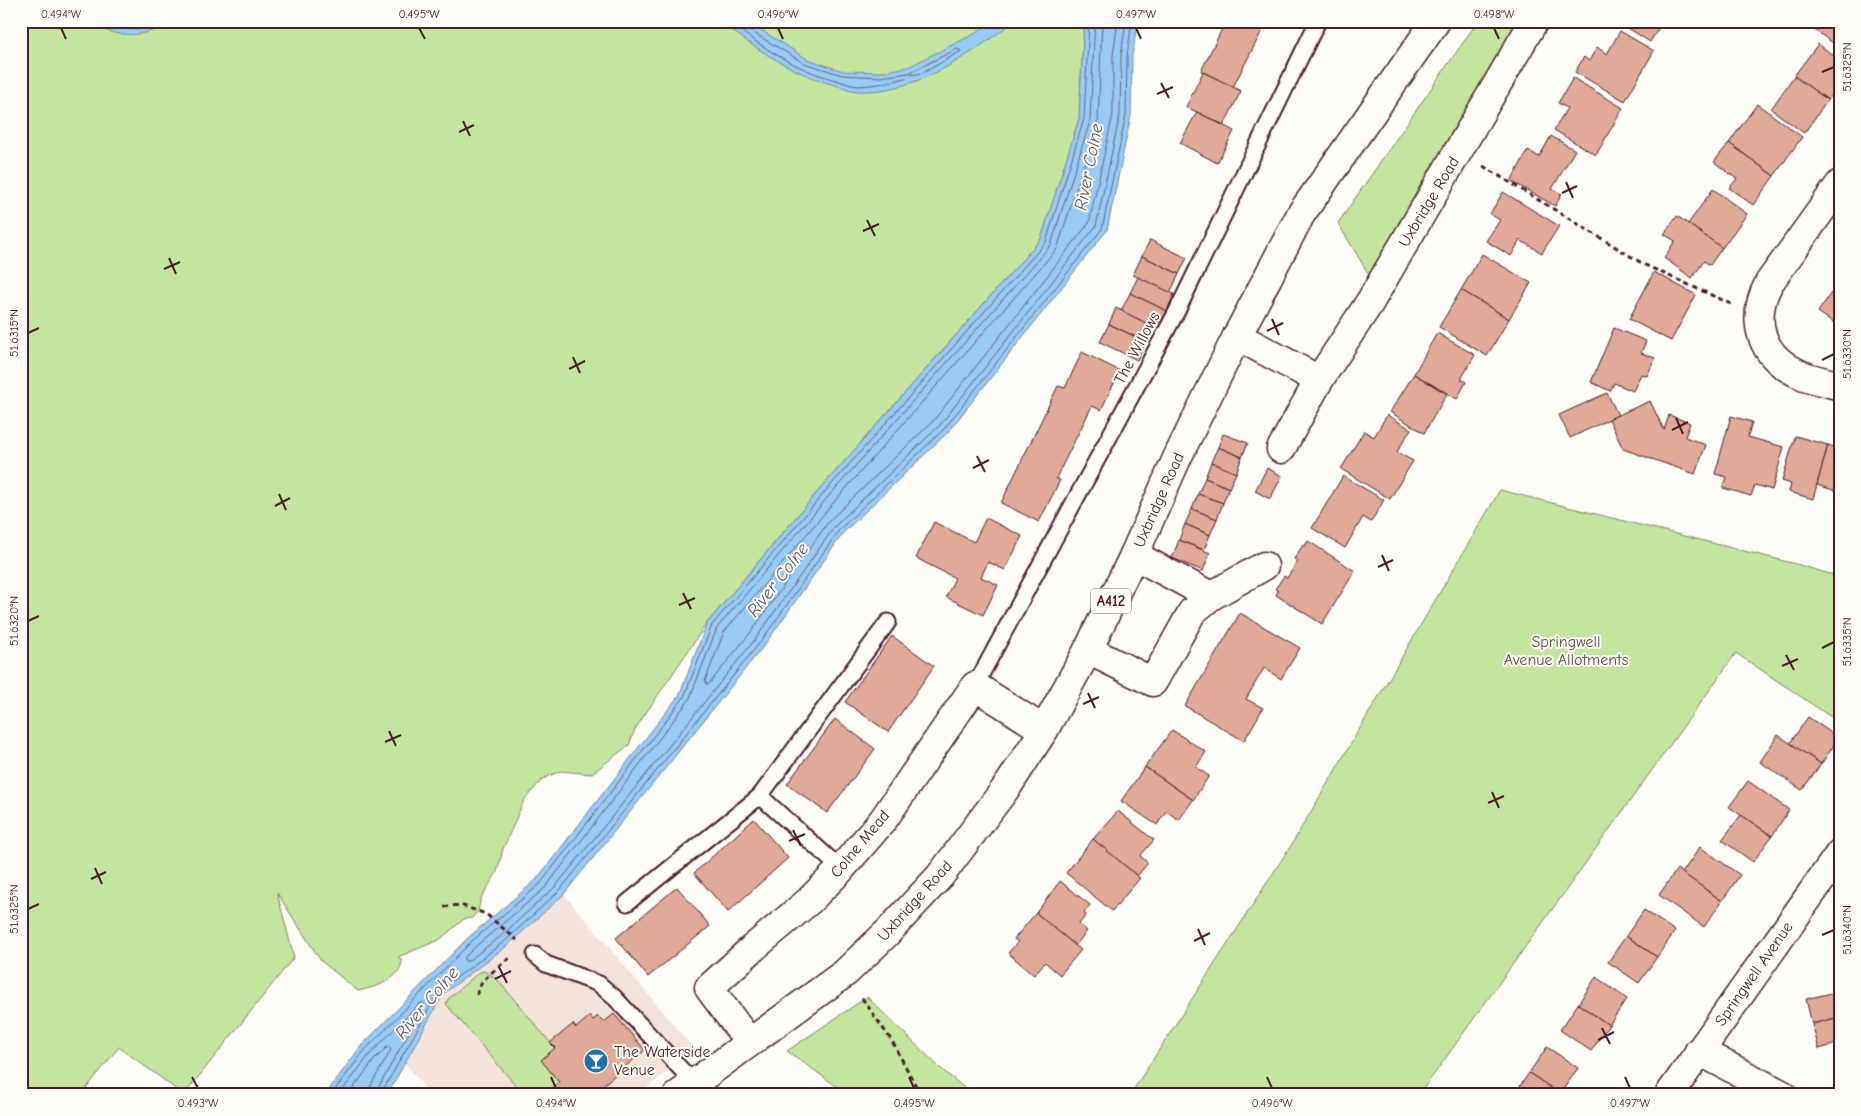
<svg xmlns="http://www.w3.org/2000/svg" width="1861" height="1116" viewBox="0 0 1861 1116" font-family="'Comic Neue',sans-serif">
  <style>
    .built { fill: #f4e3da }
    .green { fill: #c3e59e; stroke: #868264 }
    .water { fill: #97cbf5; stroke: #7886a4 }
    .lines { fill: none; stroke-linecap: round; stroke-linejoin: round }
    .shore { stroke: #69647c; stroke-width: 1 }
    .building { fill: #e0a998; stroke: #4a1f2b }
    .service-casing { stroke: #4a1f2b; stroke-width: 19 }
    .minor-casing { stroke: #4a1f2b; stroke-width: 31 }
    .primary-casing { stroke: #4a1f2b; stroke-width: 31 }
    .path { stroke: #4a1f2b; stroke-width: 3; stroke-dasharray: 5 4; stroke-linecap: butt }
    .service { stroke: #fdfcf7; stroke-width: 15 }
    .minor { stroke: #fdfcf7; stroke-width: 28 }
    .primary { stroke: #fdfcf7; stroke-width: 28 }
    .ticks { fill: none; stroke: #4a1f2b; stroke-width: 2 }
    .labels { text-anchor: middle; dominant-baseline: central; stroke-width: 4; stroke-linejoin: round; paint-order: stroke }
    .shield { fill: #fdfcf7; stroke: #806168; stroke-width: 1 }
    .shield-label { font-size: 15px; font-weight: bold; fill: #4a1f2b }
    .street-label { font-size: 16px; fill: #4a1f2b; stroke: #fdfcf7 }
    .park-label { font-size: 16px; fill: #685048; stroke: #fdfcf7 }
    .poi-label { font-size: 16px; fill: #4a1f2b; stroke: #fdfcf7; text-anchor: start }
    .water-label { font-size: 18px; font-style: italic; fill: #615368; stroke: #fdfcf7 }
    .neatline { fill: none; stroke: #4a1f2b; stroke-width: 2 }
    .ticks-label { font-size: 12px; text-anchor: middle; fill: #4a1f2b }
  </style>
  <rect width="100%" height="100%" fill="#fdfcf7"/>
  <filter id="ink" filterUnits="userSpaceOnUse"><feTurbulence type="fractalNoise" baseFrequency=".02" numOctaves="2"/><feDisplacementMap in="SourceGraphic" scale="10" xChannelSelector="R" yChannelSelector="G"/><feConvolveMatrix kernelMatrix="1 2 1 2 8 2 1 2 1" color-interpolation-filters="sRGB"/></filter>
  <g filter="url(#ink)">
    <polygon class="built" points="564,894 694,1049 638,1095 431,1095 405,1063 443,994 508,945"/>
    <g class="green">
      <path d="M 21,21 L 1084,21 L 1079,119 L 1041,239 L 820,489 L 707,623 L 635,729 L 629,745 L 591,774 L 560,771 L 543,779 L 524,800 L 503,849 L 497,872 L 481,898 L 478,911 L 472,918 L 464,919 L 439,940 L 398,957 L 402,961 C 400,981 375,987 358,991 L 321,961 L 277,893 L 294,957 L 184,1095 L 119,1047 L 81,1095 L 21,1095 Z"/>
      <polygon points="1478,21 1524,21 1372,280 1338,223"/>
      <polygon points="1500,490 1796,564 1840,577 1840,726 1834,719 1736,653 1419,1095 1130,1095 1292,844"/>
      <polygon points="484,971 496,978 555,1048 559,1082 544,1095 524,1095 446,1004 448,999 478,973"/>
      <polygon points="867,997 940,1068 973,1095 849,1095 787,1051"/>
    </g>
    <g class="water">
      <path d="M 79,21 L 173,21 C 136,42 118,36 79,21 Z"/>
      <path d="M 719,21 L 747,21 L 807,59 L 843,71 L 881,72 L 908,67 L 976,33 L 991,21 L 1014,21 C 970,55 916,94 857,91 C 850,90 842,87 835,85 C 791,73 755,48 719,21 Z"/>
      <polygon points="1084,21 1138,21 1132,56 1131,116 1107,230 948,432 844,532 766,643 564,894 508,945 443,994 387,1095 325,1095 361,1046 469,937 536,880 680,694 707,623 820,489 1041,239 1079,119"/>
    </g>
    <g class="lines">
      <g class="shore">
        <path d="M 93,21 C 117,30 140,34 163,21"/>
        <path d="M 727,21 C 762,47 794,69 836,80 C 843,82 851,86 859,86 C 876,85 892,82 908,77 L 910,75 L 923,73 L 961,51 L 957,49 L 909,73 L 881,77 L 842,75 L 804,63 L 757,35 L 746,27 L 745,21"/>
        <polyline points="1095,21 1090,121 1051,245 828,497 717,628 689,700 545,888 476,946 464,958 465,961 468,961 501,936 556,886 757,637 835,526 940,425 1096,226 1120,114 1121,55 1126,21"/>
        <polyline points="1102,21 1098,122 1057,249 834,502 724,632 705,681 706,684 709,684 751,632 829,521 934,420 1089,223 1113,114 1113,55 1118,21"/>
        <polyline points="331,1095 365,1050 472,941 540,884 684,697 712,625 824,493 1046,242 1084,119 1089,21"/>
        <polyline points="339,1095 370,1054 420,1003 423,1003 424,1006 378,1088 376,1095"/>
        <polyline points="348,1095 375,1059 387,1047 389,1047 391,1050 371,1085 369,1095"/>
        <polyline points="383,1095 383,1090 439,991 505,941 560,890 762,640 840,529 944,429 1102,229 1126,115 1127,56 1132,21"/>
      </g>
    </g>
    <g class="building">
      <polygon points="1226,21 1267,21 1233,87 1201,71"/>
      <polygon points="1617,21 1663,21 1650,42"/>
      <polygon points="1806,21 1840,21 1840,48 1805,23"/>
      <polygon points="1620,31 1654,51 1625,101 1575,72 1584,57 1589,61 1597,47 1607,54"/>
      <polygon points="1818,44 1840,60 1840,84 1828,100 1794,76"/>
      <polygon points="1203,72 1241,91 1224,125 1186,107"/>
      <polygon points="1794,76 1828,100 1804,133 1771,109"/>
      <polygon points="1573,78 1623,108 1596,155 1554,130 1567,108 1558,103"/>
      <polygon points="1757,104 1802,137 1774,176 1729,143"/>
      <polygon points="1197,112 1234,131 1217,163 1180,143"/>
      <polygon points="1551,136 1575,150 1552,189 1562,194 1555,206 1511,181 1528,150 1539,157"/>
      <polygon points="1729,143 1774,176 1753,205 1729,188 1737,179 1714,162"/>
      <polygon points="1713,189 1747,214 1722,248 1688,224"/>
      <polygon points="1503,192 1559,226 1542,253 1520,240 1511,256 1486,241 1500,220 1490,214"/>
      <polygon points="1677,216 1722,248 1710,265 1704,261 1692,278 1664,258 1675,241 1664,234"/>
      <polygon points="1150,240 1187,258 1179,274 1142,256"/>
      <polygon points="1482,254 1531,283 1509,319 1461,290"/>
      <polygon points="1142,256 1179,274 1170,293 1133,275"/>
      <polygon points="1654,272 1696,295 1671,341 1629,319"/>
      <polygon points="1138,277 1174,294 1167,311 1130,293"/>
      <polygon points="1461,290 1509,319 1487,356 1439,327"/>
      <polygon points="1130,293 1167,311 1158,329 1121,311"/>
      <polygon points="1831,293 1840,299 1840,327 1818,312"/>
      <polygon points="1116,308 1154,327 1146,342 1109,324"/>
      <polygon points="1109,324 1146,342 1137,360 1100,342"/>
      <polygon points="1614,328 1646,341 1641,353 1655,358 1647,376 1641,374 1633,391 1614,383 1610,391 1591,382"/>
      <polygon points="1437,333 1475,355 1461,379 1466,382 1457,399 1414,374"/>
      <polygon points="1082,352 1120,371 1101,410 1092,406 1056,478 1060,480 1039,522 1001,503 1058,386 1065,388"/>
      <polygon points="1414,374 1447,394 1424,433 1390,412"/>
      <polygon points="1607,393 1618,415 1570,438 1559,415"/>
      <polygon points="1650,401 1664,430 1669,415 1690,423 1685,437 1706,445 1695,474 1623,449 1609,419"/>
      <polygon points="1387,415 1411,429 1397,452 1413,461 1390,499 1341,469 1364,431 1374,437"/>
      <polygon points="1731,416 1752,422 1748,437 1784,447 1772,490 1755,485 1751,496 1723,488 1727,477 1715,474"/>
      <polygon points="1223,434 1248,443 1242,457 1218,447"/>
      <polygon points="1795,436 1828,445 1813,499 1789,492 1791,484 1782,481"/>
      <polygon points="1828,445 1840,449 1840,492 1817,485"/>
      <polygon points="1218,447 1242,457 1236,473 1211,462"/>
      <polygon points="1211,462 1236,473 1229,488 1205,478"/>
      <polygon points="1267,468 1282,476 1270,499 1255,491"/>
      <polygon points="1343,476 1384,500 1371,522 1363,517 1345,548 1312,528"/>
      <polygon points="1205,478 1229,488 1223,503 1198,494"/>
      <polygon points="1198,494 1223,503 1217,519 1192,509"/>
      <polygon points="1192,509 1217,519 1210,535 1185,524"/>
      <polygon points="986,518 1022,536 1005,570 988,562 981,577 998,585 983,615 946,597 955,578 916,558 934,522 974,542"/>
      <polygon points="1185,524 1210,535 1204,550 1179,540"/>
      <polygon points="1179,540 1210,553 1203,571 1172,558"/>
      <polygon points="1308,541 1355,571 1322,624 1276,595 1278,591 1275,589 1284,576 1287,578 1298,561 1294,559 1303,545 1305,546"/>
      <polygon points="1240,613 1300,648 1281,679 1264,668 1246,699 1263,708 1244,741 1185,706"/>
      <polygon points="892,636 934,666 888,732 845,702"/>
      <polygon points="1808,717 1839,738 1821,764 1790,743"/>
      <polygon points="835,719 875,749 827,813 787,784"/>
      <polygon points="1172,730 1206,752 1196,767 1209,776 1193,800 1145,767"/>
      <polygon points="1778,735 1821,764 1802,790 1760,762"/>
      <polygon points="1145,767 1193,800 1179,820 1166,811 1157,825 1121,801"/>
      <polygon points="1748,781 1789,810 1772,836 1729,807"/>
      <polygon points="1118,811 1154,840 1140,856 1148,863 1137,876 1093,839"/>
      <polygon points="1741,815 1772,836 1753,862 1722,840"/>
      <polygon points="754,819 788,858 728,912 694,873"/>
      <polygon points="1093,839 1140,878 1112,911 1066,873"/>
      <polygon points="1700,847 1740,875 1722,901 1682,873"/>
      <polygon points="1677,869 1722,901 1704,927 1659,895"/>
      <polygon points="1060,881 1090,905 1084,913 1086,915 1079,924 1087,931 1075,946 1036,913"/>
      <polygon points="677,887 710,926 648,977 616,938"/>
      <polygon points="1644,910 1675,931 1657,957 1626,936"/>
      <polygon points="1036,913 1081,950 1060,975 1045,962 1034,975 1008,953 1018,942 1014,939"/>
      <polygon points="1626,936 1657,957 1639,983 1608,962"/>
      <polygon points="1596,977 1627,999 1609,1025 1578,1004"/>
      <polygon points="1840,991 1840,1017 1812,1024 1806,999"/>
      <polygon points="1578,1004 1609,1025 1591,1051 1560,1030"/>
      <polygon points="614,1014 645,1050 591,1095 544,1095 559,1082 541,1060 555,1048 550,1043 573,1024 576,1028 590,1016 593,1020 598,1016 604,1022"/>
      <polygon points="1840,1017 1840,1043 1819,1049 1812,1024"/>
      <polygon points="1547,1047 1578,1068 1560,1094 1529,1073"/>
      <polygon points="1529,1073 1560,1094 1514,1095"/>
    </g>
    <g class="lines">
      <defs>
        <g id="service">
          <polyline points="975,686 1176,313 1318,21"/>
          <polyline points="760,796 841,869"/>
          <polyline points="627,903 760,796 888,622"/>
          <polyline points="535,955 546,964 599,984 615,998 693,1082"/>
        </g>
        <g id="minor">
          <path d="M 1840,184 L 1769,283 C 1749,321 1761,358 1802,375 C 1814,380 1828,382 1840,386"/>
          <polyline points="1237,336 1319,380 1370,302 1534,21"/>
          <polyline points="1281,449 1319,380"/>
          <polyline points="1211,596 1264,566"/>
          <polyline points="1088,650 1153,682 1192,612 1211,596 1134,555"/>
          <polyline points="749,1042 709,988 753,948 809,901 841,869 883,820 975,686 1044,730"/>
          <polyline points="1699,1051 1783,1095"/>
          <polyline points="1669,1095 1840,853"/>
        </g>
        <polyline id="primary" points="678,1095 845,973 887,933 940,876 1009,784 1044,730 1088,650 1134,555 1178,456 1237,336 1301,214 1436,21"/>
      </defs>
      <use href="#service" class="service-casing"/>
      <use href="#minor" class="minor-casing"/>
      <use href="#primary" class="primary-casing"/>
      <g class="path">
        <polyline points="1483,166 1645,265 1731,304"/>
        <polyline points="444,907 460,905 486,914 517,940"/>
        <path d="M 477,995 C 479,978 500,967 512,956"/>
        <polyline points="862,998 892,1041 917,1088 922,1095"/>
      </g>
      <use href="#service" class="service"/>
      <use href="#minor" class="minor"/>
      <use href="#primary" class="primary"/>
    </g>
  </g>
  <path class="ticks" d="M 61,28 L 66,39M 419,28 L 425,39M 778,28 L 783,39M 1136,28 L 1141,39M 1494,28 L 1499,39M 1822,72 L 1834,67M 1161,83 L 1169,98M 1157,94 L 1173,87M 463,121 L 470,136M 459,132 L 474,125M 1566,182 L 1573,198M 1562,193 L 1577,186M 867,220 L 875,236M 863,231 L 879,224M 169,258 L 176,274M 164,269 L 180,262M 1272,319 L 1279,335M 1267,331 L 1283,323M 28,333 L 39,328M 573,357 L 580,373M 1822,360 L 1834,354M 569,369 L 585,361M 1676,418 L 1683,434M 1672,430 L 1688,422M 977,456 L 985,472M 973,468 L 989,460M 279,494 L 286,510M 275,506 L 290,498M 1382,555 L 1389,571M 1378,567 L 1393,560M 683,593 L 691,609M 679,605 L 695,598M 28,621 L 39,616M 1822,648 L 1834,642M 1786,655 L 1794,670M 1782,666 L 1798,659M 1088,693 L 1095,708M 1083,704 L 1099,697M 389,731 L 396,746M 385,742 L 401,735M 1492,792 L 1499,808M 1488,803 L 1504,796M 793,830 L 801,846M 789,841 L 805,834M 95,868 L 102,884M 91,879 L 106,872M 28,909 L 39,904M 1198,929 L 1205,945M 1822,935 L 1834,930M 1194,941 L 1210,933M 499,967 L 507,983M 495,979 L 511,971M 1602,1028 L 1610,1044M 1598,1040 L 1614,1032M 192,1077 L 198,1088M 551,1077 L 556,1088M 909,1077 L 914,1088M 1267,1077 L 1272,1088M 1625,1077 L 1630,1088"/>
  <defs>
    <symbol id="bar-disc" viewBox="-11 -11 22 22"><circle r="9.5" fill="#1f6fb2" stroke="#fdfcf7"/><path d="M-6-5H6L.8 .8V4.5H3.5V6h-7V4.5H-.8V.8Z" fill="#fff"/></symbol>
  </defs>
  <g fill-rule="evenodd">
    <use href="#bar-disc" x="582" y="1047" width="28" height="28"/>
  </g>
  <g class="labels">
    <rect class="shield" x="1091" y="588.5" width="40" height="25" rx="4"/>
    <g class="shield-label">
      <text x="1111" y="601">A412</text>
    </g>
    <g class="street-label">
      <text transform="translate(1429 202) rotate(-59)">Uxbridge Road</text>
      <text transform="translate(1137 348) rotate(-62)">The Willows</text>
      <text transform="translate(1159 500) rotate(-66)">Uxbridge Road</text>
      <text transform="translate(860 844) rotate(-50)">Colne Mead</text>
      <text transform="translate(915 901) rotate(-48)">Uxbridge Road</text>
      <text transform="translate(1754 974) rotate(-55)">Springwell Avenue</text>
    </g>
    <g class="park-label">
      <text x="1566" y="642">Springwell<tspan x="1566" dy="18">Avenue Allotments</tspan></text>
    </g>
    <g class="poi-label">
      <text x="614" y="1052">The Waterside<tspan x="614" dy="18">Venue</tspan></text>
    </g>
    <g class="water-label">
      <text transform="translate(1089 167) rotate(-79)">River Colne</text>
      <text transform="translate(778 580) rotate(-52)">River Colne</text>
      <text transform="translate(427 1003) rotate(-50)">River Colne</text>
    </g>
  </g>
  <rect width="1861" height="1116" fill="none" stroke="#fdfcf7" stroke-width="55"/>
  <rect x="28" y="28" width="1806" height="1060" class="neatline"/>
  <g class="ticks-label">
    <text x="61" y="18">0.494°W</text>
    <text x="419" y="18">0.495°W</text>
    <text x="778" y="18">0.496°W</text>
    <text x="1136" y="18">0.497°W</text>
    <text x="1494" y="18">0.498°W</text>
    <text transform="translate(1847 67) rotate(-90)" y="4">51.6325°N</text>
    <text transform="translate(14 333) rotate(-90)" y="4">51.6315°N</text>
    <text transform="translate(1847 354) rotate(-90)" y="4">51.6330°N</text>
    <text transform="translate(14 621) rotate(-90)" y="4">51.6320°N</text>
    <text transform="translate(1847 642) rotate(-90)" y="4">51.6335°N</text>
    <text transform="translate(14 909) rotate(-90)" y="4">51.6325°N</text>
    <text transform="translate(1847 930) rotate(-90)" y="4">51.6340°N</text>
    <text x="198" y="1107">0.493°W</text>
    <text x="556" y="1107">0.494°W</text>
    <text x="914" y="1107">0.495°W</text>
    <text x="1272" y="1107">0.496°W</text>
    <text x="1630" y="1107">0.497°W</text>
  </g>
</svg>
